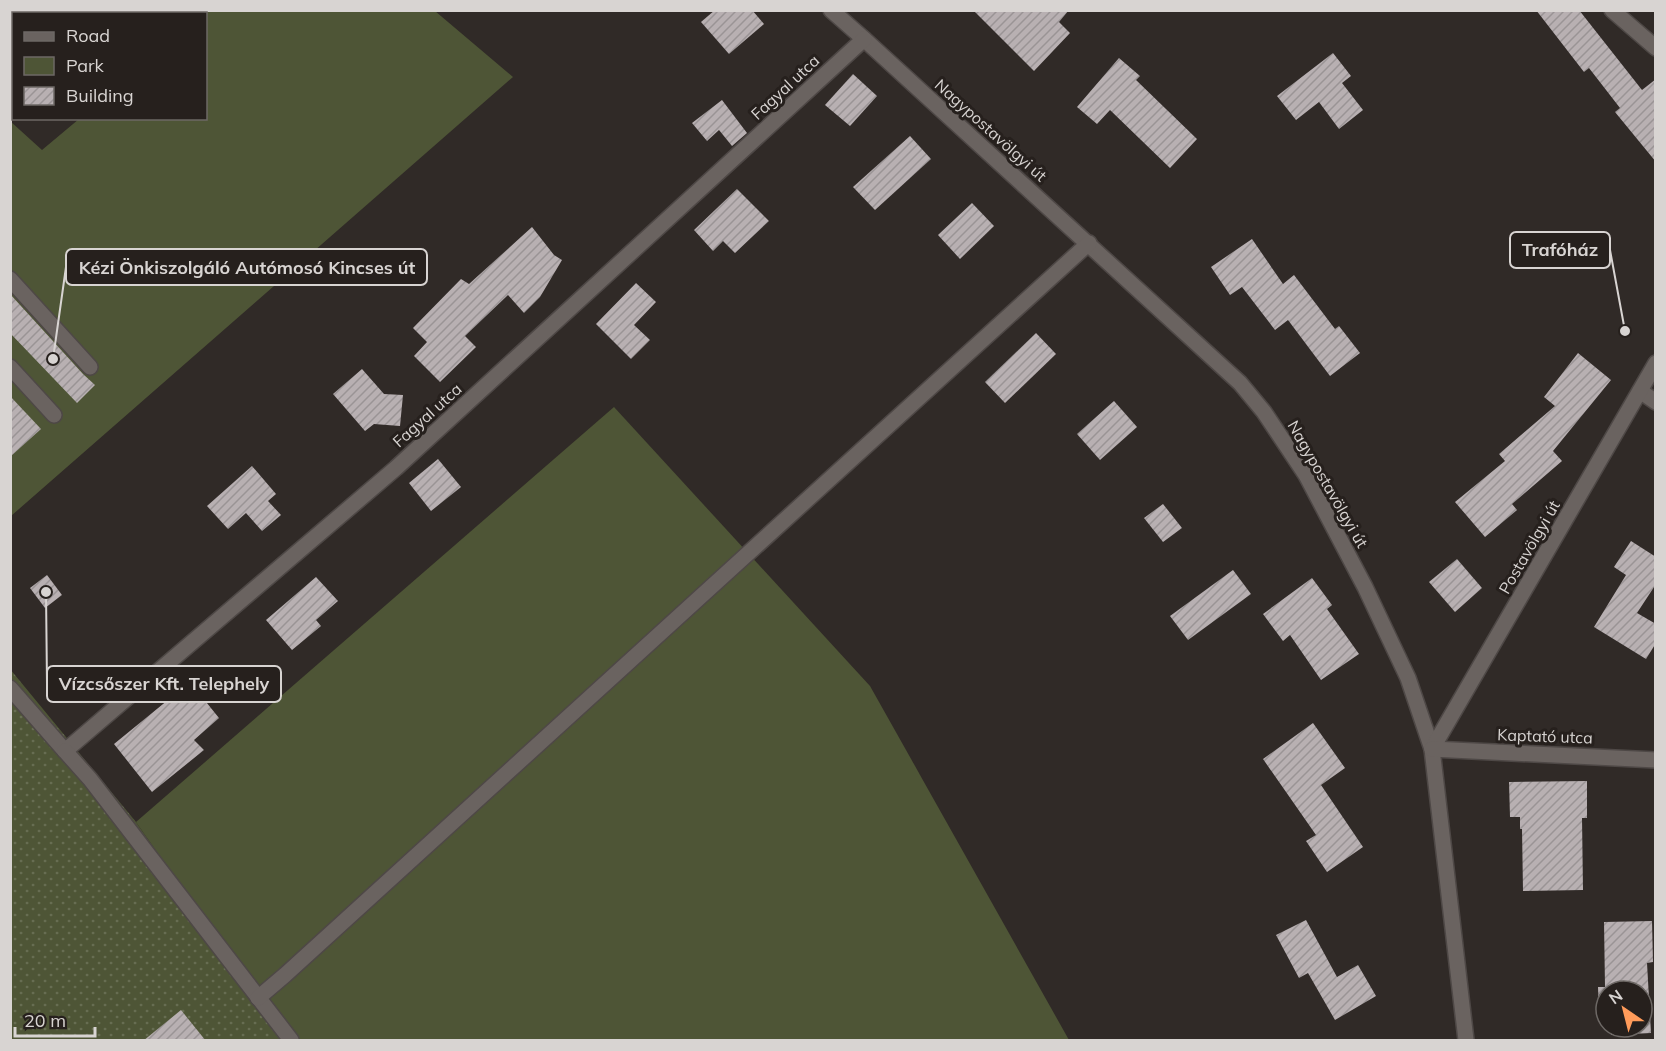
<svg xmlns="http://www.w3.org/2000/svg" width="1666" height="1051" viewBox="0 0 1666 1051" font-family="Mulish,sans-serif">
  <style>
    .grass { fill: url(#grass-dots) }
    .green { fill: #4e5536 }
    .building { fill: url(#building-hatch) }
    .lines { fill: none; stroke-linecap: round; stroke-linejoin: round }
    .minor-casing { stroke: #4e4846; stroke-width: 18 }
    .minor { stroke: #6a6360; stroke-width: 15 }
    .labels { text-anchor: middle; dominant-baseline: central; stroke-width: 6; stroke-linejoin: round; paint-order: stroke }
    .street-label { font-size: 16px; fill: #d8d4d2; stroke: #26201d }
    .leader { fill: none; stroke: #d8d4d2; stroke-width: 2 }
    .callout-dot { fill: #d8d4d2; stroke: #26201d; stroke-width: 2 }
    .callout { fill: #26201d; stroke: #d8d4d2; stroke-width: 2 }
    .callout-label { font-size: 18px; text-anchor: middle; font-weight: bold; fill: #d8d4d2 }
  </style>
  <defs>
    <pattern id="grass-dots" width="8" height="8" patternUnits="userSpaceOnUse" patternTransform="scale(1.5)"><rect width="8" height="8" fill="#4e5536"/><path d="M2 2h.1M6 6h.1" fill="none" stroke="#676d52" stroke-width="1.8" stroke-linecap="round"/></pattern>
    <pattern id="building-hatch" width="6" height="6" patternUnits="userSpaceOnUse" patternTransform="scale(1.5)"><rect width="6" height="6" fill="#b8b0b2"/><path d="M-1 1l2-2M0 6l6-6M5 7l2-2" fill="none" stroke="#9a9495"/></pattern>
  </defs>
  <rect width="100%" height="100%" fill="#302a27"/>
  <polygon class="grass" points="10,669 136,822 258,998 291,1040 11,1040"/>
  <g class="green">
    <polygon points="208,11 435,11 513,77 11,516 10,121 42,150 79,119 206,118 204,13"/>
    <polygon points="614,407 870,686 1069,1040 291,1040 258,998 136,822"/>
  </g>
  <g class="building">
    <polygon points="715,10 752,10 764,24 729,54 701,22"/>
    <polygon points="973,10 1069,10 1059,22 1070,33 1034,71"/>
    <polygon points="1536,10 1579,10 1642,90 1656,79 1656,162 1615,112 1620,108 1589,68 1584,72"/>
    <polygon points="1333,53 1351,76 1342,83 1363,110 1339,129 1319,102 1296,120 1277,96"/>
    <polygon points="1119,58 1140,76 1136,80 1197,139 1170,168 1110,110 1097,124 1077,107"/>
    <polygon points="853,74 877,96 850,126 825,105"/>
    <polygon points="722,100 747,133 732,146 719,130 707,141 692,123"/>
    <polygon points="910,136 931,159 875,210 853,187"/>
    <polygon points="737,189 769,221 735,253 723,241 713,251 694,230"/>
    <polygon points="972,203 994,226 960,259 938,235"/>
    <polygon points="532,227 554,255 562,260 540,297 524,313 508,295 465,336 476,347 440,382 414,356 427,342 413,328 461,279 469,284"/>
    <polygon points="1252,239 1283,284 1294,275 1335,329 1339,326 1360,353 1330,376 1288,320 1275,330 1242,287 1230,295 1211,267"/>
    <polygon points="636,283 656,302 634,325 650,340 631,359 596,324"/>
    <polygon points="10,294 83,374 95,385 77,403 10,333"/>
    <polygon points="1036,333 1056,354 1005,403 985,382"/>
    <polygon points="1578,353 1611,380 1553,451 1562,461 1512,504 1517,510 1485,537 1455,502 1505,461 1499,454 1555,406 1544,397"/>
    <polygon points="362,369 384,394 403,395 400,426 374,424 365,431 333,394"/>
    <polygon points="10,396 41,429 10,457"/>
    <polygon points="1114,401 1137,427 1100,460 1077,434"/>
    <polygon points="438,459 461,487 431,511 409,483"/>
    <polygon points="252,466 276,494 268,501 281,515 262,531 246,513 228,529 207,506"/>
    <polygon points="1163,504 1182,528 1163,542 1144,518"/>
    <polygon points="1631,541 1656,557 1656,584 1637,613 1656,624 1656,643 1646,659 1594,627 1626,575 1614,567"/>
    <polygon points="1457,559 1482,588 1455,612 1429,582"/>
    <polygon points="1233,570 1251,594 1188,640 1170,616"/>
    <polygon points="47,575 62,595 45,608 30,588"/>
    <polygon points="316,577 338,601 316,620 321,626 292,650 266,620"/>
    <polygon points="1312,578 1332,605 1327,609 1359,654 1321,680 1290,635 1283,641 1263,614"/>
    <polygon points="190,682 219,718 194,740 204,750 152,792 114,744"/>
    <polygon points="1313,723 1345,768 1321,785 1363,847 1327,872 1306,841 1316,835 1263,759"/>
    <polygon points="1587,781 1587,818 1582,818 1583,890 1523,891 1522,829 1520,829 1520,817 1510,817 1509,782"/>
    <polygon points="1306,920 1337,977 1358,965 1376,996 1335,1020 1308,973 1299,978 1276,935"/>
    <polygon points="1652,921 1653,962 1647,963 1651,1033 1611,1035 1610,1027 1642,1027 1642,991 1606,991 1606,1014 1599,1014 1598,987 1605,987 1604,922"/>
    <polygon points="181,1010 206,1041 143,1041"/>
  </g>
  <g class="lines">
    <defs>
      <g id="minor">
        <polyline points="831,10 864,39 1240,383 1264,412 1306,475 1365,587 1408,678 1432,749 1466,1040"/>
        <polyline points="1612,10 1656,48"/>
        <polyline points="10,279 90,367"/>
        <polyline points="10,367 54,415"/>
        <polyline points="1640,391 1656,402"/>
        <polyline points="10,688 65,751 396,468 864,39"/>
        <polyline points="1432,749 1656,363"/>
        <polyline points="1432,749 1656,760"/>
        <polyline points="65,751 90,779 291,1040"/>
        <polyline points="258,998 285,975 1089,243"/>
      </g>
    </defs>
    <use href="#minor" class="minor-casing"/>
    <use href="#minor" class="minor"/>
  </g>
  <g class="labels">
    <g class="street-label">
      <text transform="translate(785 87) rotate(-43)">Fagyal utca</text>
      <text transform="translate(991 130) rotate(42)">Nagypostavölgyi út</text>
      <text transform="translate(427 415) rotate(-42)">Fagyal utca</text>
      <text transform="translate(1328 484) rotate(60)">Nagypostavölgyi út</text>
      <text transform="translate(1529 547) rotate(-60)">Postavölgyi út</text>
      <text transform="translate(1545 736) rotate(2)">Kaptató utca</text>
    </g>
  </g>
  <path class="leader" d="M1625 331L1610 250M53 359L66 267M46 592L47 684"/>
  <g class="callout-dot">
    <circle cx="1625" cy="331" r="6"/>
    <circle cx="53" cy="359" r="6"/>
    <circle cx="46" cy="592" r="6"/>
  </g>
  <g class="callout">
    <rect x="1510" y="232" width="100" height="36" rx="6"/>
    <rect x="66" y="249" width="361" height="36" rx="6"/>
    <rect x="47" y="666" width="234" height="36" rx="6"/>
  </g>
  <g class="callout-label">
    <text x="1560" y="256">Trafóház</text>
    <text x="247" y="274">Kézi Önkiszolgáló Autómosó Kincses út</text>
    <text x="164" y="690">Vízcsőszer Kft. Telephely</text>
  </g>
  <rect width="1666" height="1051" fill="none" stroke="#d8d4d2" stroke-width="24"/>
  <rect x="12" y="12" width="195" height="108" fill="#26201d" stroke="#6d6865" stroke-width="1.5"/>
  <rect x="24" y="32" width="30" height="9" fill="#6a6360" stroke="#6d6865" stroke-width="1.5"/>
  <text x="66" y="42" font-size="18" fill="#d8d4d2">Road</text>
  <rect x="24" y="57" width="30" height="18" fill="#4e5536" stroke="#6d6865" stroke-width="1.5"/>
  <text x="66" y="72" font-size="18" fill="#d8d4d2">Park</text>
  <rect x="24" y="87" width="30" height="18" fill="url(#building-hatch)" stroke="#6d6865" stroke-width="1.5"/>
  <text x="66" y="102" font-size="18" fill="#d8d4d2">Building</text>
  <g transform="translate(1624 1009) rotate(325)"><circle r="28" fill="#26201d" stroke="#6d6865" stroke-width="1.5"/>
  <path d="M0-4.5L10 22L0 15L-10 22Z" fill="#ff9b5a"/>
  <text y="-9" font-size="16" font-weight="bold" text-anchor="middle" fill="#d8d4d2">N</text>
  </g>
  <path d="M15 1027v9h80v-9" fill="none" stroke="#d8d4d2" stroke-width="3"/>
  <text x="24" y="1027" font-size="18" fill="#d8d4d2" stroke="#26201d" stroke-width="4.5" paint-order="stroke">20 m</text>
</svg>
